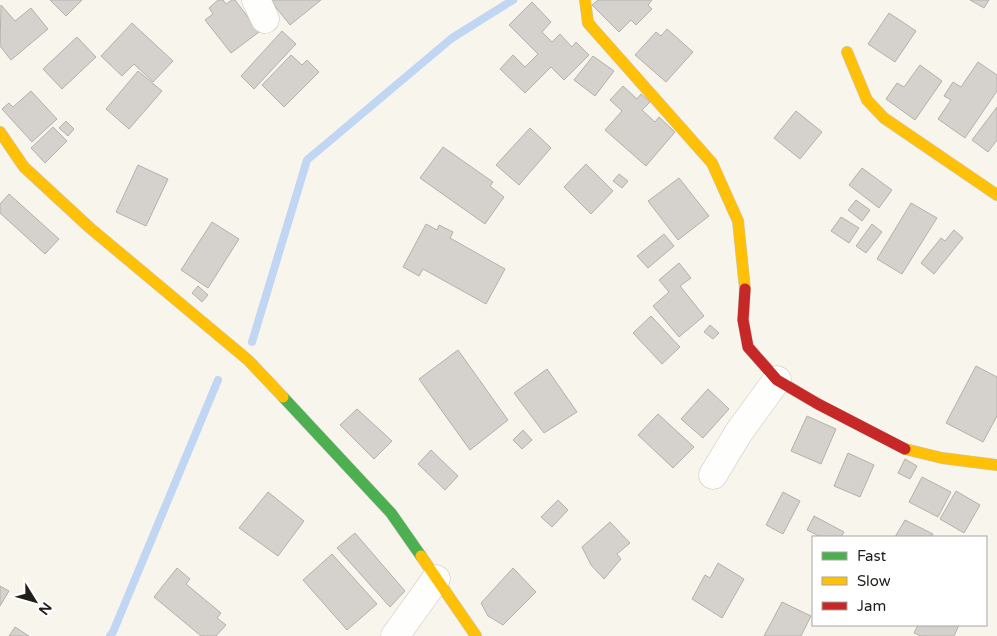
<svg xmlns="http://www.w3.org/2000/svg" width="997" height="636" viewBox="0 0 997 636" font-family="'Varela Round',sans-serif">
  <style>
    .lines { fill: none; stroke-linecap: round; stroke-linejoin: round }
    .stream { stroke: #c0d6f3; stroke-width: 8 }
    .building { fill: #d5d2cd; stroke: #b4b1ac }
    .street-casing { stroke: #c6c4be; stroke-width: 29 }
    .fast-casing { stroke: #c6c4be; stroke-width: 12 }
    .slow-casing { stroke: #c6c4be; stroke-width: 12 }
    .jam-casing { stroke: #c6c4be; stroke-width: 12 }
    .street { stroke: #fefefc; stroke-width: 28 }
    .fast { stroke: #4caf50; stroke-width: 11 }
    .slow { stroke: #ffc107; stroke-width: 11 }
    .jam { stroke: #c62828; stroke-width: 11 }
  </style>
  <rect width="100%" height="100%" fill="#f8f5ed"/>
  <g class="lines">
    <g class="stream">
      <polyline points="252,342 307,160 452,38 513,0"/>
      <polyline points="110,636 113,632 218,380"/>
    </g>
  </g>
  <g class="building">
    <polygon points="50,0 82,0 66,16"/>
    <polygon points="218,0 223,0 226,4 232,0 235,0 259,32 231,53 205,20 213,14 209,8"/>
    <polygon points="270,0 321,0 290,25"/>
    <polygon points="598,0 652,0 648,5 652,9 636,25 631,20 619,32 592,5"/>
    <polygon points="970,0 989,0 984,8"/>
    <polygon points="532,2 551,22 542,32 552,42 560,34 572,47 576,42 589,55 564,80 551,67 525,93 500,69 513,55 525,67 538,54 509,25"/>
    <polygon points="1,5 15,21 31,8 48,29 11,60 0,46"/>
    <polygon points="889,13 916,31 895,62 868,44"/>
    <polygon points="132,23 173,61 153,82 134,64 122,76 101,56"/>
    <polygon points="667,29 693,52 666,82 635,55 656,32 661,36"/>
    <polygon points="282,31 296,44 254,89 241,76"/>
    <polygon points="77,37 96,57 62,89 43,69"/>
    <polygon points="291,55 302,65 307,60 319,72 284,107 262,85"/>
    <polygon points="593,56 614,71 595,96 574,80"/>
    <polygon points="978,62 997,75 997,91 965,138 938,119 951,100 944,96 953,82 961,87"/>
    <polygon points="920,65 942,81 915,120 886,99 897,83 904,87"/>
    <polygon points="138,71 162,91 129,129 106,109"/>
    <polygon points="623,86 637,99 641,94 650,102 642,110 655,122 659,117 675,132 646,166 605,130 622,111 610,100"/>
    <polygon points="31,91 57,119 32,142 2,109 9,103 13,107"/>
    <polygon points="997,107 997,140 988,152 972,140"/>
    <polygon points="796,111 822,132 800,159 774,138"/>
    <polygon points="66,121 74,129 68,136 59,128"/>
    <polygon points="53,127 67,141 45,163 31,148"/>
    <polygon points="530,128 551,148 519,185 496,165"/>
    <polygon points="443,147 493,182 490,186 504,197 485,224 420,178"/>
    <polygon points="586,164 613,191 591,214 564,187"/>
    <polygon points="138,165 168,179 146,226 116,212"/>
    <polygon points="862,168 892,190 879,208 849,185"/>
    <polygon points="619,174 628,181 622,188 613,181"/>
    <polygon points="679,178 709,216 678,240 648,201"/>
    <polygon points="9,194 59,239 45,254 0,213 0,204"/>
    <polygon points="856,200 870,210 862,221 848,210"/>
    <polygon points="911,203 937,218 902,274 877,259"/>
    <polygon points="841,217 859,228 849,243 831,231"/>
    <polygon points="212,222 239,239 208,288 181,270"/>
    <polygon points="426,224 437,230 439,225 453,232 450,238 505,269 486,304 423,269 419,276 403,267"/>
    <polygon points="872,224 882,232 866,253 856,246"/>
    <polygon points="954,230 963,238 934,274 921,263 941,238 945,241"/>
    <polygon points="664,234 674,246 648,268 637,256"/>
    <polygon points="679,263 691,278 680,286 704,316 679,337 653,306 669,292 659,280"/>
    <polygon points="198,286 208,295 202,302 192,293"/>
    <polygon points="651,316 680,347 662,364 633,333"/>
    <polygon points="710,325 719,333 713,339 704,332"/>
    <polygon points="458,350 508,420 470,450 419,379"/>
    <polygon points="976,366 997,377 997,416 983,442 946,423"/>
    <polygon points="547,369 577,412 544,433 514,393"/>
    <polygon points="708,389 729,409 703,438 681,419"/>
    <polygon points="357,409 392,441 374,459 340,425"/>
    <polygon points="658,414 694,447 673,468 638,435"/>
    <polygon points="807,416 836,429 821,464 791,451"/>
    <polygon points="523,430 532,440 522,449 513,440"/>
    <polygon points="431,450 458,476 445,490 418,464"/>
    <polygon points="848,453 874,465 860,497 834,486"/>
    <polygon points="905,459 917,466 910,479 898,473"/>
    <polygon points="922,477 951,492 938,517 909,502"/>
    <polygon points="956,491 980,505 964,533 940,519"/>
    <polygon points="268,492 304,521 278,556 239,528"/>
    <polygon points="783,492 800,501 783,534 766,525"/>
    <polygon points="558,500 568,510 552,527 541,517"/>
    <polygon points="814,516 844,532 841,537 821,537 807,530"/>
    <polygon points="905,520 933,534 931,537 895,537"/>
    <polygon points="610,522 630,543 617,554 621,559 604,579 591,565 582,547"/>
    <polygon points="355,533 405,591 390,607 337,548"/>
    <polygon points="332,554 377,604 347,630 303,580"/>
    <polygon points="718,563 744,579 722,618 692,599 705,575 710,578"/>
    <polygon points="177,568 190,579 186,584 221,613 217,618 226,625 216,636 201,636 154,597"/>
    <polygon points="513,568 536,592 503,625 488,616 481,603"/>
    <polygon points="0,586 9,591 0,606"/>
    <polygon points="782,602 811,616 801,636 764,636"/>
    <polygon points="918,625 959,625 954,636 921,636 914,633"/>
    <polygon points="15,627 29,636 9,636"/>
  </g>
  <g class="lines">
    <defs>
      <g id="street">
        <polyline points="256,0 265,19"/>
        <polyline points="713,475 739,432 777,380"/>
        <polyline points="395,636 436,579"/>
      </g>
      <polyline id="fast" points="283,397 391,513 421,556"/>
      <g id="slow">
        <polyline points="585,0 588,23 712,163 738,221 745,289"/>
        <polyline points="847,52 867,100 884,118 997,195"/>
        <polyline points="0,132 24,167 90,228 248,360 283,397"/>
        <polyline points="905,449 942,458 997,465"/>
        <polyline points="421,556 476,636"/>
      </g>
      <polyline id="jam" points="745,289 743,320 748,347 777,380 818,404 905,449"/>
    </defs>
    <use href="#street" class="street-casing"/>
    <use href="#fast" class="fast-casing"/>
    <use href="#slow" class="slow-casing"/>
    <use href="#jam" class="jam-casing"/>
    <use href="#street" class="street"/>
    <use href="#fast" class="fast"/>
    <use href="#slow" class="slow"/>
    <use href="#jam" class="jam"/>
  </g>
  <rect x="812" y="536" width="175" height="90" fill="#ffffff" stroke="#a6a5a3"/>
  <rect x="822" y="552" width="25" height="8" fill="#4caf50" stroke="#a6a5a3"/>
  <text x="857" y="561" font-size="15" fill="#201e19">Fast</text>
  <rect x="822" y="577" width="25" height="8" fill="#ffc107" stroke="#a6a5a3"/>
  <text x="857" y="586" font-size="15" fill="#201e19">Slow</text>
  <rect x="822" y="602" width="25" height="8" fill="#c62828" stroke="#a6a5a3"/>
  <text x="857" y="611" font-size="15" fill="#201e19">Jam</text>
  <g transform="translate(35 601) rotate(127)" stroke="#ffffff" stroke-width="4" paint-order="stroke">
  <path d="M0-4L9 19L0 12L-9 19Z" fill="#201e19"/>
  <text y="-8" font-size="14" font-weight="bold" text-anchor="middle" fill="#201e19">N</text>
  </g>
</svg>
